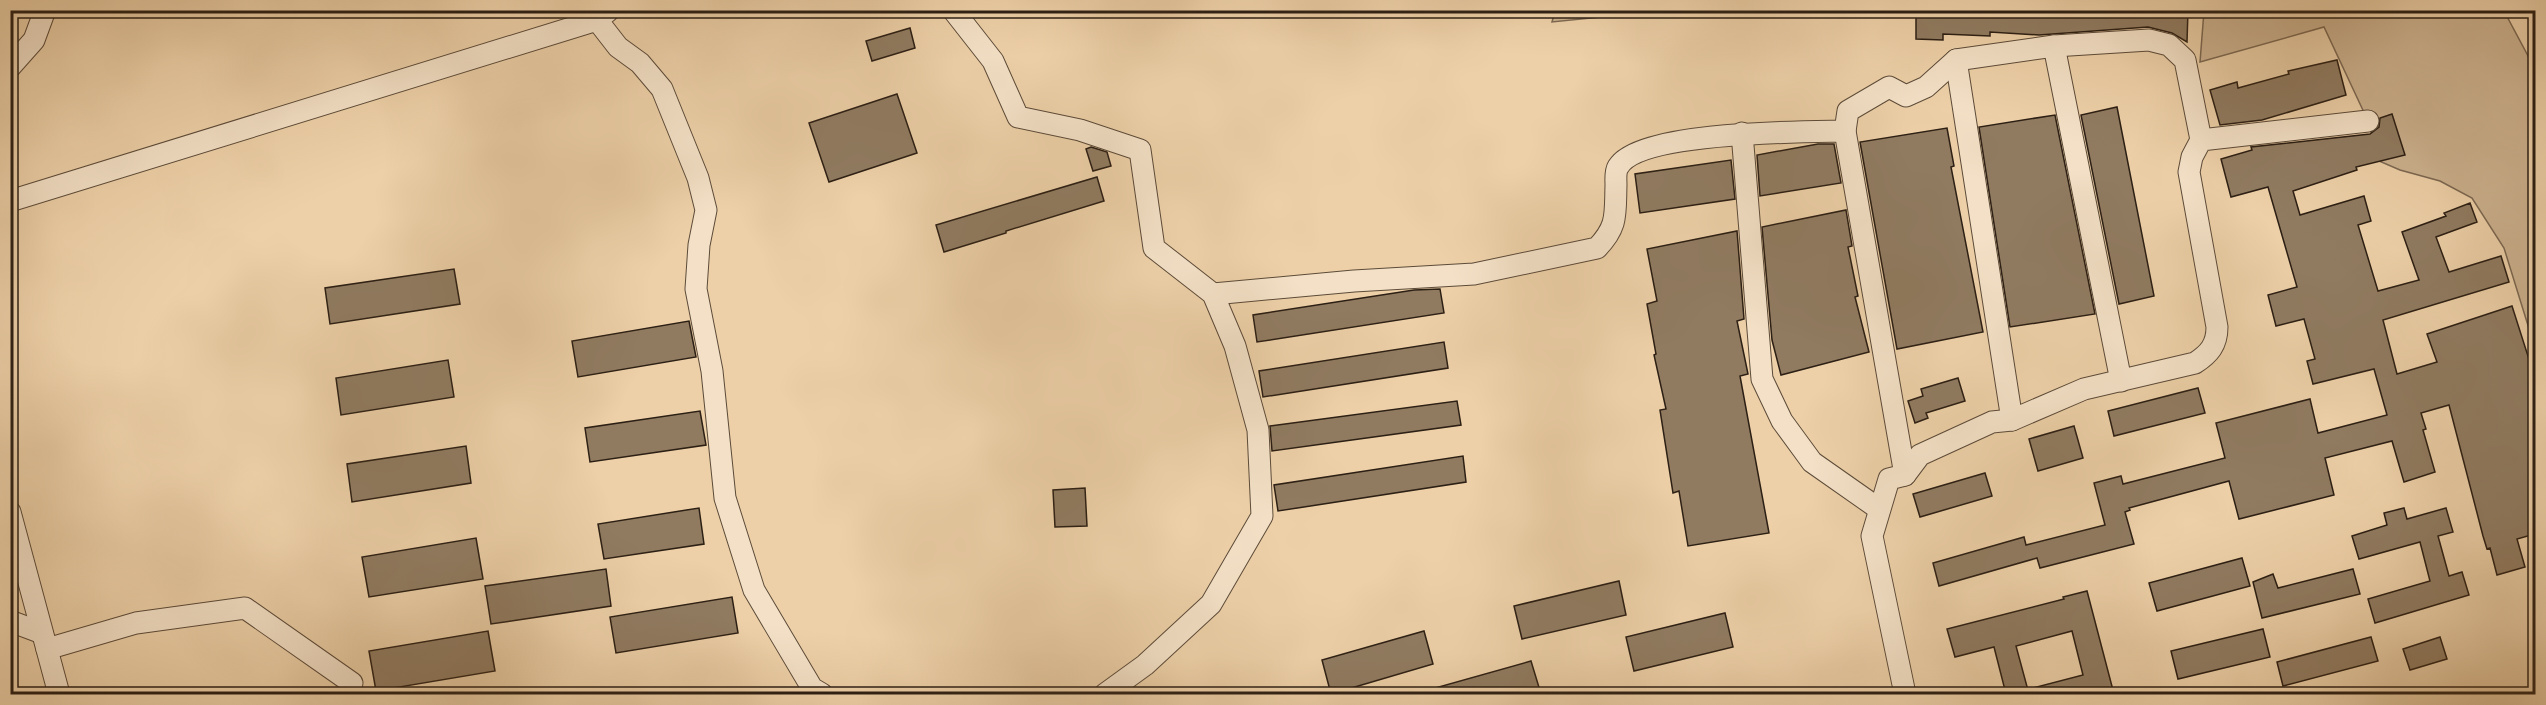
<svg xmlns="http://www.w3.org/2000/svg" width="2546" height="705" viewBox="0 0 2546 705" font-family="'Libre Caslon Text',serif">
  <style>
    .green { fill: #ccb28f; stroke: #7c6852; stroke-width: 1.5 }
    .building { fill: #907b61; stroke: #2c1f14; stroke-width: 1.5 }
    .lines { fill: none; stroke-linecap: round; stroke-linejoin: round }
    .minor-casing { stroke: #5c4b39; stroke-width: 23 }
    .minor { stroke: #f3e0c6; stroke-width: 21 }
  </style>
  <rect width="100%" height="100%" fill="#edd0a8"/>
  <filter id="stains"><feTurbulence type="fractalNoise" baseFrequency=".00333" numOctaves="4"/><feColorMatrix values="0 0 0 0 .2 0 0 0 0 .09 0 0 0 0 .02 0 0 0 .5 -.17"/></filter>
  <radialGradient id="worn" r=".72"><stop offset=".6" stop-color="#630" stop-opacity="0"/><stop offset="1" stop-color="#630" stop-opacity=".3"/></radialGradient>
  <g class="green">
    <polygon points="1555,11 1555,10 1661,11 1552,22"/>
    <polygon points="2204,11 2504,11 2535,69 2535,348 2504,248 2472,198 2440,181 2400,170 2379,161 2368,121 2324,27 2200,62"/>
  </g>
  <g class="building">
    <polygon points="1916,10 2188,10 2187,42 2172,33 2148,27 2039,35 1990,32 1990,36 1943,34 1943,40 1916,39"/>
    <polygon points="910,28 915,48 872,61 866,41"/>
    <polygon points="2337,60 2346,95 2262,120 2220,125 2210,90 2237,82 2238,88 2289,74 2288,71"/>
    <polygon points="897,94 917,153 829,182 809,123"/>
    <polygon points="2117,107 2154,296 2119,304 2081,115"/>
    <polygon points="2392,114 2405,155 2356,167 2357,170 2293,191 2300,215 2364,196 2371,221 2358,225 2378,291 2419,280 2402,232 2446,216 2444,213 2470,203 2477,222 2436,237 2449,272 2501,256 2509,282 2383,320 2397,374 2437,362 2427,334 2512,306 2535,378 2535,534 2517,539 2525,567 2497,575 2490,548 2487,549 2483,536 2449,405 2421,413 2426,429 2423,430 2435,472 2404,482 2392,441 2325,458 2334,495 2239,519 2229,481 2129,508 2130,510 2125,512 2134,544 2040,568 2037,558 1939,586 1933,563 2024,537 2026,545 2105,525 2094,483 2121,476 2123,484 2225,458 2216,423 2310,399 2318,433 2387,415 2374,369 2313,384 2307,361 2315,359 2304,319 2276,326 2268,295 2297,287 2268,187 2231,197 2221,159 2252,150 2251,147 2370,134 2379,127 2380,118"/>
    <polygon points="2055,115 2095,314 2010,327 1979,127"/>
    <polygon points="1947,128 1954,166 1951,167 1983,332 1897,349 1860,142"/>
    <polygon points="1818,144 1834,144 1841,183 1760,196 1757,155"/>
    <polygon points="1091,147 1107,152 1111,166 1093,171 1086,149"/>
    <polygon points="1731,160 1735,199 1640,213 1635,174"/>
    <polygon points="1097,177 1104,201 1006,231 1006,233 944,252 936,225"/>
    <polygon points="1846,210 1852,246 1848,247 1858,296 1855,297 1869,352 1781,375 1772,340 1762,227"/>
    <polygon points="1737,231 1744,319 1737,321 1748,374 1740,376 1769,533 1688,546 1679,491 1673,493 1660,410 1666,409 1654,355 1656,354 1647,304 1657,301 1647,249"/>
    <polygon points="454,269 460,304 330,324 325,288"/>
    <polygon points="1440,289 1444,313 1257,342 1253,315 1414,290"/>
    <polygon points="689,321 696,357 578,377 572,341"/>
    <polygon points="1444,342 1448,368 1263,397 1259,371"/>
    <polygon points="448,360 454,397 341,415 336,378"/>
    <polygon points="1958,378 1965,401 1926,413 1928,418 1915,423 1908,401 1923,396 1921,389"/>
    <polygon points="2198,388 2205,413 2114,436 2108,411"/>
    <polygon points="1457,401 1461,425 1272,451 1270,426"/>
    <polygon points="700,411 706,445 590,462 585,428"/>
    <polygon points="2074,426 2083,458 2038,471 2029,439"/>
    <polygon points="466,446 471,483 352,502 347,464"/>
    <polygon points="1463,456 1466,482 1278,511 1274,485"/>
    <polygon points="1985,473 1992,496 1920,517 1913,494"/>
    <polygon points="1085,488 1087,526 1055,527 1053,490"/>
    <polygon points="699,508 704,544 604,559 598,524"/>
    <polygon points="2404,508 2407,519 2446,508 2453,532 2438,536 2449,576 2462,572 2469,595 2375,623 2368,599 2430,581 2420,542 2359,559 2352,536 2387,525 2384,513"/>
    <polygon points="476,538 483,579 369,597 362,557"/>
    <polygon points="2242,558 2250,586 2157,611 2149,583"/>
    <polygon points="606,569 611,606 491,624 485,586"/>
    <polygon points="2353,569 2360,594 2262,618 2253,582 2273,574 2278,588"/>
    <polygon points="1619,581 1626,615 1522,639 1514,606"/>
    <polygon points="2087,591 2114,694 2030,694 2029,689 2083,675 2072,631 2016,646 2029,694 2006,694 1994,647 1955,657 1947,629 2064,599 2063,597"/>
    <polygon points="732,597 738,633 616,653 610,617"/>
    <polygon points="1725,613 1733,647 1634,671 1626,637"/>
    <polygon points="2263,629 2270,657 2178,679 2171,651"/>
    <polygon points="488,631 495,671 376,691 369,651"/>
    <polygon points="1424,631 1433,664 1331,694 1322,660"/>
    <polygon points="2371,637 2378,661 2283,686 2277,662"/>
    <polygon points="2440,637 2447,659 2410,670 2403,649"/>
    <polygon points="1531,661 1541,694 1428,694 1428,690"/>
  </g>
  <g class="lines">
    <defs>
      <g id="minor">
        <polyline points="953,10 993,61 1018,117 1080,130 1140,150 1154,248 1213,294 1235,346 1258,430 1262,516 1211,604 1145,665 1105,694"/>
        <polyline points="597,20 618,47 640,63 662,89 698,178 706,210 699,245 696,289 712,371 725,498 754,590 812,688 822,694"/>
        <polyline points="2054,46 2121,381"/>
        <polyline points="1956,60 2012,420"/>
        <polyline points="10,67 34,40 45,10"/>
        <polyline points="1845,131 1905,475"/>
        <polyline points="1742,133 1762,379 1782,421 1812,462 1879,509"/>
        <polyline points="10,201 597,20 608,11"/>
        <path d="M 1213,294 L 1354,281 L 1474,274 L 1597,248 C 1618,226 1615,215 1616,185 C 1616,180 1615,172 1618,167 C 1639,131 1802,132 1845,131 L 1848,111 L 1889,87 L 1906,96 L 1926,87 L 1956,60 L 2054,46 L 2149,40 L 2169,45 L 2185,60 L 2201,140"/>
        <polyline points="10,512 59,694"/>
        <polyline points="10,621 42,633"/>
        <polyline points="47,649 136,623 245,608 352,683"/>
        <path d="M 1905,694 L 1872,536 L 1889,479 L 1905,475 L 1920,455 L 1992,422 L 2012,420 L 2084,389 L 2195,363 C 2209,354 2217,345 2217,327 L 2189,172 L 2192,157 L 2201,140 L 2368,121"/>
      </g>
    </defs>
    <use href="#minor" class="minor-casing"/>
    <use href="#minor" class="minor"/>
  </g>
  <rect width="2546" height="705" fill="none" stroke="#edd0a8" stroke-width="36"/>
  <rect x="12" y="12" width="2522" height="681" fill="none" stroke="#2c1f14" stroke-width="3"/>
  <rect x="18" y="18" width="2510" height="669" fill="none" stroke="#2c1f14" stroke-width="1.5"/>
  <rect width="100%" height="100%" filter="url(#stains)"/>
  <rect width="100%" height="100%" fill="url(#worn)"/>
</svg>
